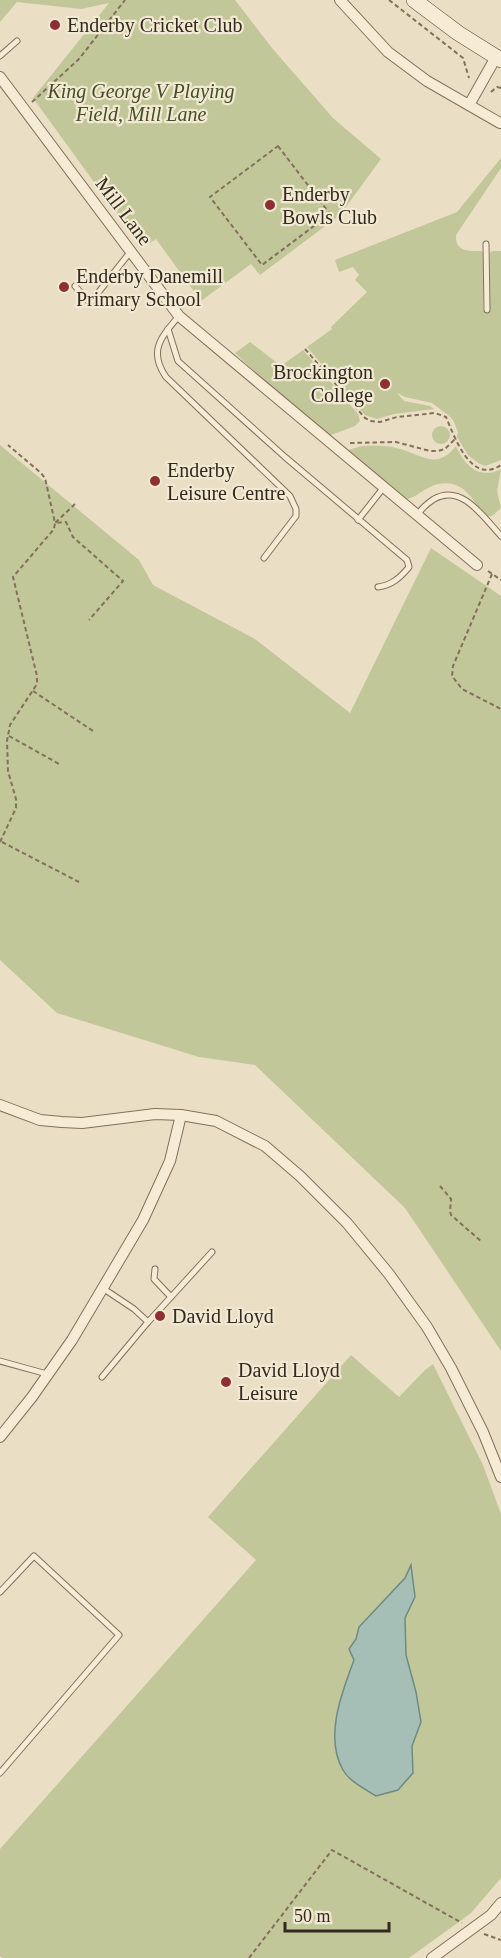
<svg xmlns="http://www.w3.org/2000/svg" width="501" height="1958" viewBox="0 0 501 1958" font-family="'Times New Roman',serif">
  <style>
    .green { fill: #c2c799 }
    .water { fill: #a5beb6; stroke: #6d8b83; stroke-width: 1.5 }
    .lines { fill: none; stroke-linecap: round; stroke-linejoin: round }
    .service-casing { stroke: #83705c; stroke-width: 7 }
    .minor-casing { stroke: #83705c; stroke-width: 12 }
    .secondary-casing { stroke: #65523f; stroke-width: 16 }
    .path { stroke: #83705c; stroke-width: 2; stroke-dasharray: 4.5 3; stroke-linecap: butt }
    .service { stroke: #f6ecd6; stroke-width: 5 }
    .minor { stroke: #f6ecd6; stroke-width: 10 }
    .secondary { stroke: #f6ecd6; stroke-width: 15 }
    .poi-dot { fill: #8e3032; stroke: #f2e9d3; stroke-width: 2 }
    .labels { text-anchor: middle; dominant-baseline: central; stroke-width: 4.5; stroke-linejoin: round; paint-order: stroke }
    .poi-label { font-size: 20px; fill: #34291f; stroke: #f2e9d3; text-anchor: start }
    .park-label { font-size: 20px; font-style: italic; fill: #454f27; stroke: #f2e9d3 }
    .street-label { font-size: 20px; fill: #34291f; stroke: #f2e9d3 }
  </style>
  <rect width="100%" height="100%" fill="#eadec4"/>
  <g class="green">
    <polygon points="0,0 235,0 272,48 333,118 381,159 340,215 260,275 251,264 201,301 156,239 147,245 127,219 123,222 33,98 109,3 81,9 17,2 0,22"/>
    <path d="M 501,158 L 501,168 L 456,235 C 455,252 469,251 481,251 L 484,253 L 483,310 L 490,310 L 490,253 L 492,251 L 501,251 L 501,460 L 485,466 L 478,463 L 468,455 L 457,437 L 458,432 L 453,420 L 448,415 L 432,403 L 405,397 L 397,393 L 404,401 L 430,406 L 434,409 L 394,414 L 377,419 L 365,415 L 307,347 L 332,329 L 331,327 L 367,292 L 355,280 L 359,275 L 353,267 L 339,272 L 335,260 L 457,212 Z"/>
    <polygon points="250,342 281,366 303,350 358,414 360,421 355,426 326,437 235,353"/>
    <circle cx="441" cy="435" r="9"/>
    <polygon points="0,445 139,560 153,585 255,639 350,713 431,548 501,596 501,1351 405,1208 255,1065 199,1057 57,1013 0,960"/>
    <path d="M 362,446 C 372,446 385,445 396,448 C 420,453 436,472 456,446 C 465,466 479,480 501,469 L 497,491 L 501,508 L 492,516 L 483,517 C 472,494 457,474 428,488 C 420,492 416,497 407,499 L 345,451 Z"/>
    <polygon points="351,1355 399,1397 425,1370 433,1364 483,1465 501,1514 501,1878 471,1913 409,1958 2,1958 0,1956 0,1849 256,1560 208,1517"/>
  </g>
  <path class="water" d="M 411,1565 L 415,1597 L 405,1618 L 406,1655 L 416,1692 L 421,1722 L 412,1746 L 413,1773 L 398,1790 L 376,1796 C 365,1789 349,1781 343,1770 C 324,1737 342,1692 354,1660 L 349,1649 L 356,1639 L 359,1627 L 405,1578 Z"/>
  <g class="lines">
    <defs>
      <g id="service">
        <polyline points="0,56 17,41"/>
        <polyline points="486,244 487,310"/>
        <polyline points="75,286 90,303 131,251"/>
        <path d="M 179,316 C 161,337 148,351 166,377 L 290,496 L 296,509 L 296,516 L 264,558"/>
        <path d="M 168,329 L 178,361 L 285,457 L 407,560 L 409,567 C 400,578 392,585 378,587"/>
        <path d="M 418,515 C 421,508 428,503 434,499 C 462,483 484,518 501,536"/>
        <polyline points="358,520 384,487"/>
        <polyline points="155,1269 154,1279 171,1297 212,1252"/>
        <polyline points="104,1289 134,1309 148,1322 171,1297"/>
        <polyline points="0,1361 47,1374"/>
        <polyline points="102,1377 148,1322"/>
        <polyline points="0,1592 34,1556 119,1635 0,1773"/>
      </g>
      <g id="minor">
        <polyline points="340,0 388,52 427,81 500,123"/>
        <polyline points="0,77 179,316 477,565"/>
        <polyline points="469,105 496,57"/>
        <polyline points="0,1105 40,1120 62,1122 82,1123 155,1114 181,1115 216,1121 265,1146 300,1176 347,1223 389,1274 427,1327 451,1368 483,1432 501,1477"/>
        <polyline points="0,1437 32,1397 72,1340 143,1220 170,1161 181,1115"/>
        <polyline points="432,1958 491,1915 501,1903"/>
      </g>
      <polyline id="secondary" points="414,0 458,33 501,60"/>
    </defs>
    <use href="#service" class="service-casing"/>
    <use href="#minor" class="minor-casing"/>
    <use href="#secondary" class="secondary-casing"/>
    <g class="path">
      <polyline points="389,0 463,58 469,78"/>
      <polyline points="491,92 497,87 501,88"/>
      <polyline points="32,102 79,59 125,0"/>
      <polygon points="278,146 330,214 262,265 210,197"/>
      <path d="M 305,349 L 365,418 L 371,421 L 380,422 L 397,417 L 435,413 L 446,417 C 455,438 471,485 501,465"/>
      <polyline points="350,443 396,442 430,451 438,451 445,449 455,439"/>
      <polyline points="75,504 55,523 66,522 73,537 123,581 89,620"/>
      <polyline points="488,571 501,580"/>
      <polyline points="492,574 453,666 452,676 462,689 501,709"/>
      <polyline points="33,691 93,731"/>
      <polyline points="9,736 61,765"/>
      <polyline points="0,842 16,808 16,799 8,771 7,741 10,725 37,684 37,676 13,577 54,529 55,523 45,478 41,473 8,445"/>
      <polyline points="2,842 79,882"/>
      <polyline points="440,1186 451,1199 450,1211 451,1215 482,1242"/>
      <polyline points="484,1934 501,1940"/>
      <polyline points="249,1958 332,1850 462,1923"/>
    </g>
    <use href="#service" class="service"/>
    <use href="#minor" class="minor"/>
    <use href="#secondary" class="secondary"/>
  </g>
  <g class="poi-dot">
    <circle cx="55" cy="25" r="6"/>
    <circle cx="270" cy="205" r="6"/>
    <circle cx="64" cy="287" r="6"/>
    <circle cx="385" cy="384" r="6"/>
    <circle cx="155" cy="481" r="6"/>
    <circle cx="160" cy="1316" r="6"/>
    <circle cx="226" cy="1382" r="6"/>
  </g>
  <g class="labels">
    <g class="poi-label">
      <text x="67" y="25">Enderby Cricket Club</text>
      <text x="282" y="194">Enderby<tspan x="282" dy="23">Bowls Club</tspan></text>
      <text x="76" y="276">Enderby Danemill<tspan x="76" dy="23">Primary School</tspan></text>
      <text x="373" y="372" text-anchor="end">Brockington<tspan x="373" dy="23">College</tspan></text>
      <text x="167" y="470">Enderby<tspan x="167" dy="23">Leisure Centre</tspan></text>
      <text x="172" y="1316">David Lloyd</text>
      <text x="238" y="1370">David Lloyd<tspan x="238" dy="23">Leisure</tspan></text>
    </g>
    <g class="park-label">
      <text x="141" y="91">King George V Playing<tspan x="141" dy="23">Field, Mill Lane</tspan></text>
    </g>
    <g class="street-label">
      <text transform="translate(124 211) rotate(53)">Mill Lane</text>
    </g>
  </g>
  <path d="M285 1922v9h104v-9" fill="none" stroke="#34291f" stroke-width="3"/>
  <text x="294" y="1922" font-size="18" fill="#34291f" stroke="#f2e9d3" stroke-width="4.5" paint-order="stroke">50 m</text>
</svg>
